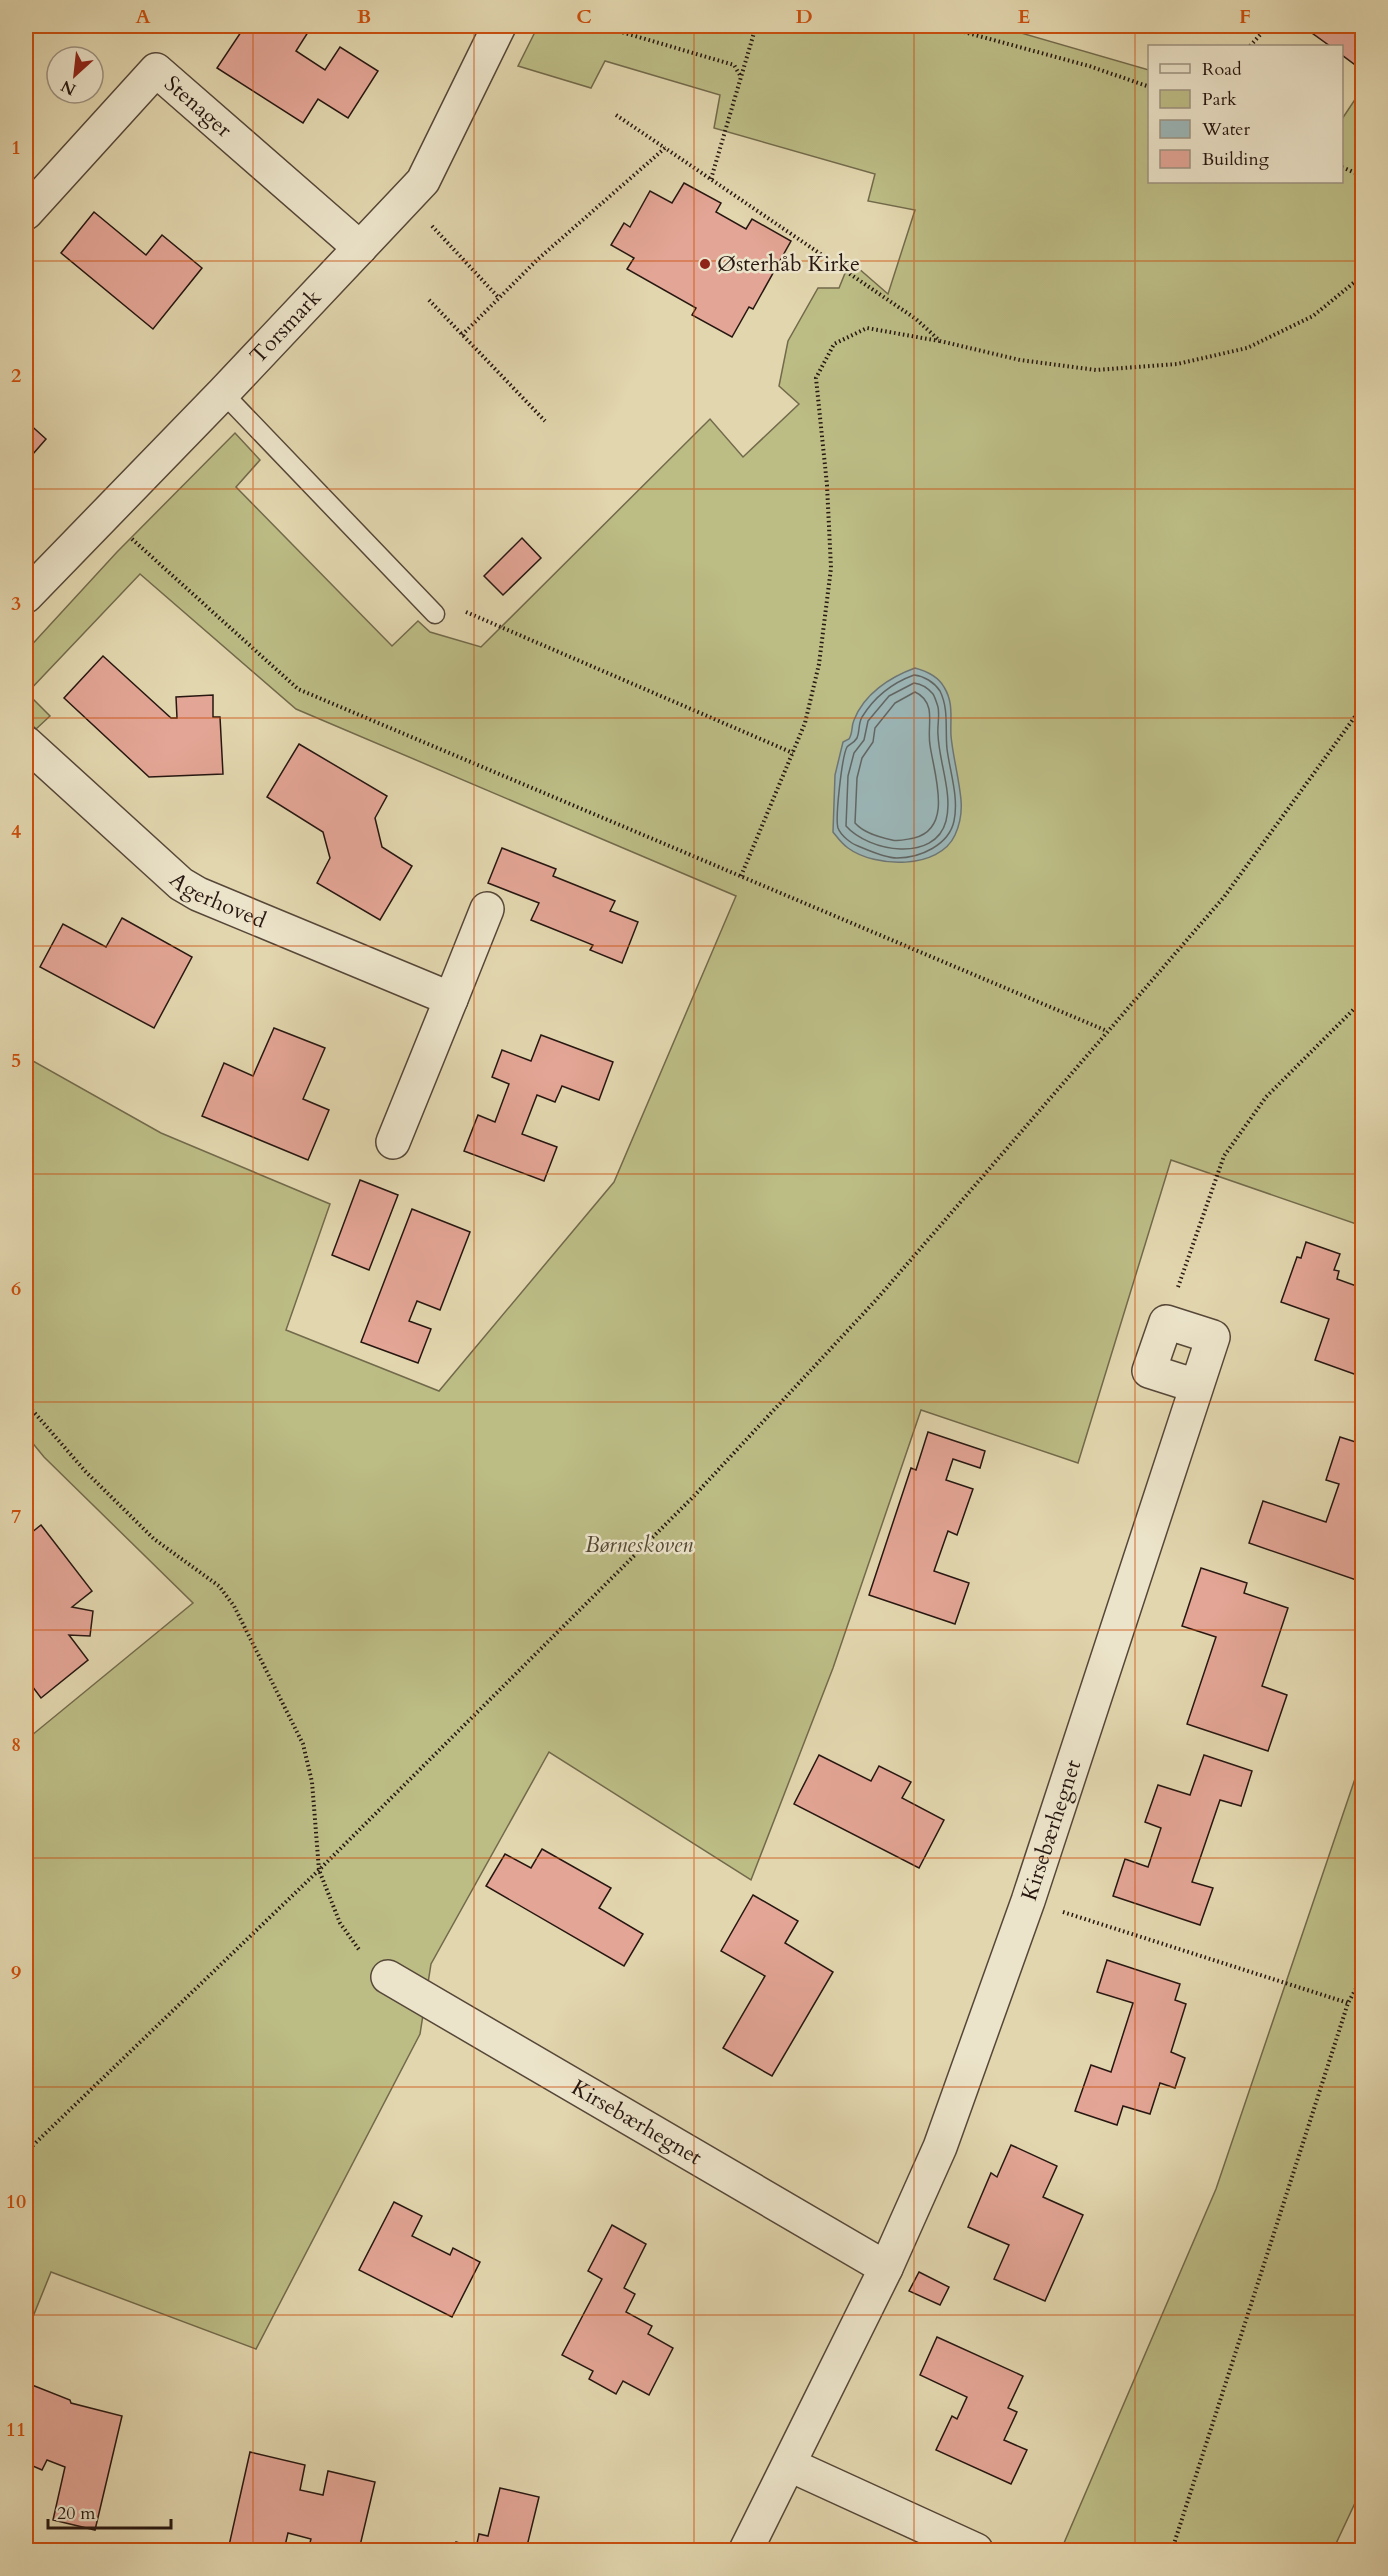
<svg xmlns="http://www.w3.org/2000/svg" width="1388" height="2576" viewBox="0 0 1388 2576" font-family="Cardo,serif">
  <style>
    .green { fill: #bcbc85; stroke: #726a4b; stroke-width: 1.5 }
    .water { fill: #9bb6b7; stroke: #6d7675; stroke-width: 1.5 }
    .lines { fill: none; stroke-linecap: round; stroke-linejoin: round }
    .shore { stroke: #616664; stroke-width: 1.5 }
    .building { fill: #e3a595; stroke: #271711; stroke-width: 1.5 }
    .service-casing { stroke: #564738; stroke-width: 21 }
    .minor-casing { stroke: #564738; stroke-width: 36 }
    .path { stroke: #271711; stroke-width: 4; stroke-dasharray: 1.5 3; stroke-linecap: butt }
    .service { stroke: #ece4ca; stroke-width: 18 }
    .minor { stroke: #ece4ca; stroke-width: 33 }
    .grid { fill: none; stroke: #cb4f0d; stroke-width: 1.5; stroke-opacity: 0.55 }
    .poi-dot { fill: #8f2418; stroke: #ece4ca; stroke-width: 2 }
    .labels { text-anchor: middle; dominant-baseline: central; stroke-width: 5; stroke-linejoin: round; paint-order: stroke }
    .street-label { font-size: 22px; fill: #271711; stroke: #ece4ca }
    .poi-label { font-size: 22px; fill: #271711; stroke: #ece4ca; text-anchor: start }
    .park-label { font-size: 22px; font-style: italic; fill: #544934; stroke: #ece4ca }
    .neatline { fill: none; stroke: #cb4f0d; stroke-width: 2 }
    .grid-label { font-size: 20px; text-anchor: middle; font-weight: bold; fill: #cb4f0d }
  </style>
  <rect width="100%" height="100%" fill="#e2d6ae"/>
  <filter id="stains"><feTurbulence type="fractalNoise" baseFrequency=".00333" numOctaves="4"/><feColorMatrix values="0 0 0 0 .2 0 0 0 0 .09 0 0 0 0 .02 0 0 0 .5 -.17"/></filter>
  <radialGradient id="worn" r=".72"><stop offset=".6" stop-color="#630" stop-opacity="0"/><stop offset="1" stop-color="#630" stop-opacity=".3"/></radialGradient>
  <g class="green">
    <polygon points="538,26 997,26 1149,70 1150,182 1342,182 1342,119 1360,92 1362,94 1362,1226 1171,1160 1078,1463 921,1410 833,1668 751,1880 549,1752 431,1964 420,2034 256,2349 51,2272 26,2334 26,1740 193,1603 44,1457 26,1435 26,1057 161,1133 330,1204 286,1330 439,1391 614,1182 736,896 296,709 140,574 27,693 50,716 36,729 26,719 26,651 117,552 235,433 260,460 236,487 392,646 418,621 430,632 481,647 710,419 743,457 799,404 779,386 788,341 818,288 839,288 850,261 888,294 915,210 868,201 875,174 714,128 720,95 605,61 591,88 518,66"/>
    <polygon points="1362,1758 1362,2488 1333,2550 1061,2550 1216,2189"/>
  </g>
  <path class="water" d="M 915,668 C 926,671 938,676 944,687 C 954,703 950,719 951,736 C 953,757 959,778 961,800 C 962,812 960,824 955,835 C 939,870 875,868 848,848 C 842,844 837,837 833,832 L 835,775 L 843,742 L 849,739 C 853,733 851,727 854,720 C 864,694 890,677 915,668 Z"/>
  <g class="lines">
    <g class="shore">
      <path d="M 914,675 C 924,676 934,682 940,691 C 949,709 945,730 947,749 C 950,772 959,798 954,821 C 949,845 920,858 897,858 C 885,858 870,851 858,846 C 852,844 841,836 838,828 C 835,818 842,756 847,747 C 850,744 854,743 857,738 C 860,731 858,724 862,717 C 875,696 892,683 914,675 Z"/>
      <path d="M 914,683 C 922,684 928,688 933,694 C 935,697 937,704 938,707 C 940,716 937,726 938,735 C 939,762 953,794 946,821 C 935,863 869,852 846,826 L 848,776 L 854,753 L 864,740 L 868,721 L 889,696 Z"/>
      <path d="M 915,692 C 922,695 927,701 929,709 C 931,720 928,734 930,745 C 934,774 954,828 914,838 C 907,839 899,842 892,840 C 878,837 864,833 855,823 L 857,778 L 862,758 L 873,742 L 875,728 L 895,703 Z"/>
    </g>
  </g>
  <g class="building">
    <polygon points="245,26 312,26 296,51 325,70 340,47 378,71 348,118 318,99 303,123 217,68"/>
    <polygon points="1318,26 1362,26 1362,70 1342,55 1342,46 1330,46 1312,33"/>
    <polygon points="26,111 33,134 26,137"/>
    <polygon points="684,183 721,203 716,212 746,229 752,219 791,241 753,309 749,307 732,337 692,315 696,308 627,269 634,258 611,245 624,223 630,227 650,191 672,203"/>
    <polygon points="94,212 146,255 162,235 202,268 153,329 61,253"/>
    <polygon points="26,421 46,439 26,462"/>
    <polygon points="522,538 541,558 503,595 484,576"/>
    <polygon points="103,656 171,718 177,718 176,697 213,695 213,717 220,717 223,774 149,777 64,698"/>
    <polygon points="299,744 387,796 375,818 382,847 412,866 380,920 317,883 330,858 323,832 267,797"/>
    <polygon points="502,848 556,869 553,876 615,901 610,911 638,922 622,963 590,950 593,945 531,920 539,903 488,883"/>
    <polygon points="122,918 192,957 154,1028 40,967 63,924 106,947"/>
    <polygon points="274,1028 325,1048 303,1099 329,1110 308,1160 202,1116 224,1063 253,1076"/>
    <polygon points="541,1035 613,1062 599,1100 562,1086 555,1102 537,1095 522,1134 557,1147 544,1181 464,1151 478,1115 495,1122 509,1084 492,1077 502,1050 531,1061"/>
    <polygon points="360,1180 398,1195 369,1270 332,1255"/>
    <polygon points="412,1209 470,1232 440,1310 417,1301 409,1321 431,1329 418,1363 361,1342"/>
    <polygon points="1306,1242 1340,1254 1334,1270 1339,1271 1337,1279 1362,1288 1362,1383 1356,1380 1357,1375 1315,1360 1329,1319 1281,1302 1297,1257 1301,1258"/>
    <polygon points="928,1432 985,1451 980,1468 953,1459 946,1480 973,1489 957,1535 948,1531 934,1571 969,1583 955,1624 869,1595 911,1468 916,1470"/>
    <polygon points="1340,1437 1362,1444 1362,1582 1249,1543 1263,1501 1326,1522 1339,1484 1326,1480"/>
    <polygon points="41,1525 92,1591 72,1607 93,1611 90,1636 69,1635 88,1660 41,1698 26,1678 26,1537"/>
    <polygon points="1201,1568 1247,1583 1244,1593 1288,1608 1262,1686 1287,1695 1268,1751 1187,1724 1216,1637 1182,1626"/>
    <polygon points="819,1755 871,1781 879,1766 911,1782 902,1798 944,1820 919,1868 794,1804"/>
    <polygon points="1204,1755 1252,1771 1241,1806 1220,1800 1192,1882 1213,1888 1200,1925 1113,1896 1125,1859 1148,1867 1161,1828 1145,1822 1158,1785 1190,1795"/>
    <polygon points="542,1849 611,1888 599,1908 643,1934 624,1966 486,1886 505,1854 531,1868"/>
    <polygon points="753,1895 798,1921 785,1943 833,1972 772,2076 723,2048 765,1976 721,1951"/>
    <polygon points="1107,1960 1180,1984 1175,2000 1186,2004 1171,2052 1185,2058 1175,2088 1160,2083 1150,2114 1123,2106 1117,2125 1075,2111 1091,2065 1111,2072 1133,2003 1097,1992"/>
    <polygon points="1011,2145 1057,2166 1043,2197 1083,2215 1045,2301 994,2279 1009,2245 968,2227 991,2173 997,2177"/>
    <polygon points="394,2202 422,2216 412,2236 450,2255 453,2248 480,2262 452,2317 359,2270"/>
    <polygon points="612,2225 646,2244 624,2288 635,2294 626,2312 652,2326 648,2334 673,2348 649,2395 623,2381 616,2394 589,2379 593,2371 562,2355 602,2279 588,2271"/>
    <polygon points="919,2272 949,2287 940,2305 909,2291"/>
    <polygon points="937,2337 1023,2376 1008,2408 1017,2412 1004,2440 1027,2450 1011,2484 936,2450 952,2416 957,2419 967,2397 920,2375"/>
    <polygon points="32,2385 70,2400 71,2403 122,2416 95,2530 53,2520 65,2467 47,2460 42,2470 26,2463 26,2400"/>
    <polygon points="250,2452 305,2465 300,2490 323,2495 328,2471 375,2482 359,2550 308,2550 311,2539 288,2533 284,2550 228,2550"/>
    <polygon points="500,2488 539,2497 527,2546 544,2550 454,2550 456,2542 476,2548 479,2534 488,2536"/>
  </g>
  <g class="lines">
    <defs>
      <polyline id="service" points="223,393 435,614"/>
      <g id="minor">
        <path id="s1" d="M 26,213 L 156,70 L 360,248"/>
        <path id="s2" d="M 26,596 L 223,393 L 423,181 L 499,26"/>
        <path id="s3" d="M 26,743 L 181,884 L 198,894 L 451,999 L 393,1142"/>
        <polyline points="451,999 487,909"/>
        <path id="s4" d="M 388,1977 L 886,2268"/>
        <polyline points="790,2465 976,2550"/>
        <path id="s5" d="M 746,2550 L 886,2268 L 940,2147 L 1028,1901 L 1213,1337 L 1166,1322 L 1149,1371 L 1196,1386"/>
      </g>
    </defs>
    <use href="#service" class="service-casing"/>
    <use href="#minor" class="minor-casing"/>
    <g class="path">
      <polyline points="140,26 149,33"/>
      <polyline points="601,26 734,65 741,77"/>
      <polyline points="942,26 1089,66 1150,87"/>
      <polyline points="1250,46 1268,26"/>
      <polyline points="616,115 665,148"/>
      <polyline points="1342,167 1362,176"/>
      <polyline points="711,179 756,26"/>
      <polyline points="432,226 499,298"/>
      <polyline points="429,300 545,421"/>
      <polyline points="462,335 538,259 665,148 916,319 940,341 1020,360 1096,370 1177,364 1247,348 1313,316 1362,276"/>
      <polyline points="132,539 298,689 1107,1031"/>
      <polyline points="466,612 793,753"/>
      <polyline points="741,876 805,723 819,664 831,568 827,485 816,378 834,344 867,328 939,341"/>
      <polyline points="1178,1287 1224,1156 1266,1097 1362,1001"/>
      <polyline points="26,1403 86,1472 154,1539 219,1586 234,1606 303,1744 312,1782 319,1870 340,1923 360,1951"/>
      <polyline points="1063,1912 1348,2003"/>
      <polyline points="26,2152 319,1870 693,1497 876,1300 1224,897 1362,707"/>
      <polyline points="1172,2550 1348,2003 1362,1978"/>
    </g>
    <use href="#service" class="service"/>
    <use href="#minor" class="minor"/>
  </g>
  <path class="grid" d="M 253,26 L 253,2550M 474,26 L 474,2550M 694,26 L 694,2550M 914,26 L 914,2550M 1135,26 L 1135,2550M 26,261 L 1362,261M 26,489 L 1362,489M 26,718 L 1362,718M 26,946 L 1362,946M 26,1174 L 1362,1174M 26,1402 L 1362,1402M 26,1630 L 1362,1630M 26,1858 L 1362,1858M 26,2087 L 1362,2087M 26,2315 L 1362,2315"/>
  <circle class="poi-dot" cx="705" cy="264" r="6"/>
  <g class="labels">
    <g class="street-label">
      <text stroke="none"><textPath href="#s1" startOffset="249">Stenager</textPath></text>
      <text stroke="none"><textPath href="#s2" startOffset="374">Torsmark</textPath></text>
      <text stroke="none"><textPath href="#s3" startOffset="250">Agerhoved</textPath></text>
      <text stroke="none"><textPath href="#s5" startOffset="783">Kirsebærhegnet</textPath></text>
      <text stroke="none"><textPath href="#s4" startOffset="288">Kirsebærhegnet</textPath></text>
    </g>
    <g class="poi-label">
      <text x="717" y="264">Østerhåb Kirke</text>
    </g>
    <g class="park-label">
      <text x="639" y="1545">Børneskoven</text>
    </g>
  </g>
  <rect width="1388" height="2576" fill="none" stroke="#e2d6ae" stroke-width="66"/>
  <rect x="1148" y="45" width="195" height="138" fill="#ece4ca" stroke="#9d9280" stroke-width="1.5"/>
  <rect x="1160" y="64" width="30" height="9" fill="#ece4ca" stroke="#9d9280" stroke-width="1.5"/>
  <text x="1202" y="75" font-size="18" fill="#271711">Road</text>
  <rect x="1160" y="90" width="30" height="18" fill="#bcbc85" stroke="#9d9280" stroke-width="1.5"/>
  <text x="1202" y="105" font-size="18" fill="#271711">Park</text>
  <rect x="1160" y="120" width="30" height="18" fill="#9bb6b7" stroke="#9d9280" stroke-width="1.5"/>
  <text x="1202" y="135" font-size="18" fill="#271711">Water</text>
  <rect x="1160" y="150" width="30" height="18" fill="#e3a595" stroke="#9d9280" stroke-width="1.5"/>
  <text x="1202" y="165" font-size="18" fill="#271711">Building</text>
  <g transform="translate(75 75) rotate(207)"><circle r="28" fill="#ece4ca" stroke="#9d9280" stroke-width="1.5"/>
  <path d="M0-4.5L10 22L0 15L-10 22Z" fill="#8f2418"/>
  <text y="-9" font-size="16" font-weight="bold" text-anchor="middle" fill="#271711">N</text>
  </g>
  <path d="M48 2519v9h123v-9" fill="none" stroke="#271711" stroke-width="3"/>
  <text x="57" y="2519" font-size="18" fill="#271711" stroke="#ece4ca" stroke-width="4.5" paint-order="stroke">20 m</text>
  <rect x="33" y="33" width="1322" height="2510" class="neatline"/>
  <g class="grid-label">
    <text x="143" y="23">A</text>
    <text x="364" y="23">B</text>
    <text x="584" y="23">C</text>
    <text x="804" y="23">D</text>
    <text x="1024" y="23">E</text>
    <text x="1245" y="23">F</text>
    <text x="16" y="154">1</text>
    <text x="16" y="382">2</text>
    <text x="16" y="610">3</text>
    <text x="16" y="838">4</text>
    <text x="16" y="1067">5</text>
    <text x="16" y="1295">6</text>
    <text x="16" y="1523">7</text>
    <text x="16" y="1751">8</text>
    <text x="16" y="1979">9</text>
    <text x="16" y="2208">10</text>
    <text x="16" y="2436">11</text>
  </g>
  <rect width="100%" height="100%" filter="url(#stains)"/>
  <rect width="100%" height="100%" fill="url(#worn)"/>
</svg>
